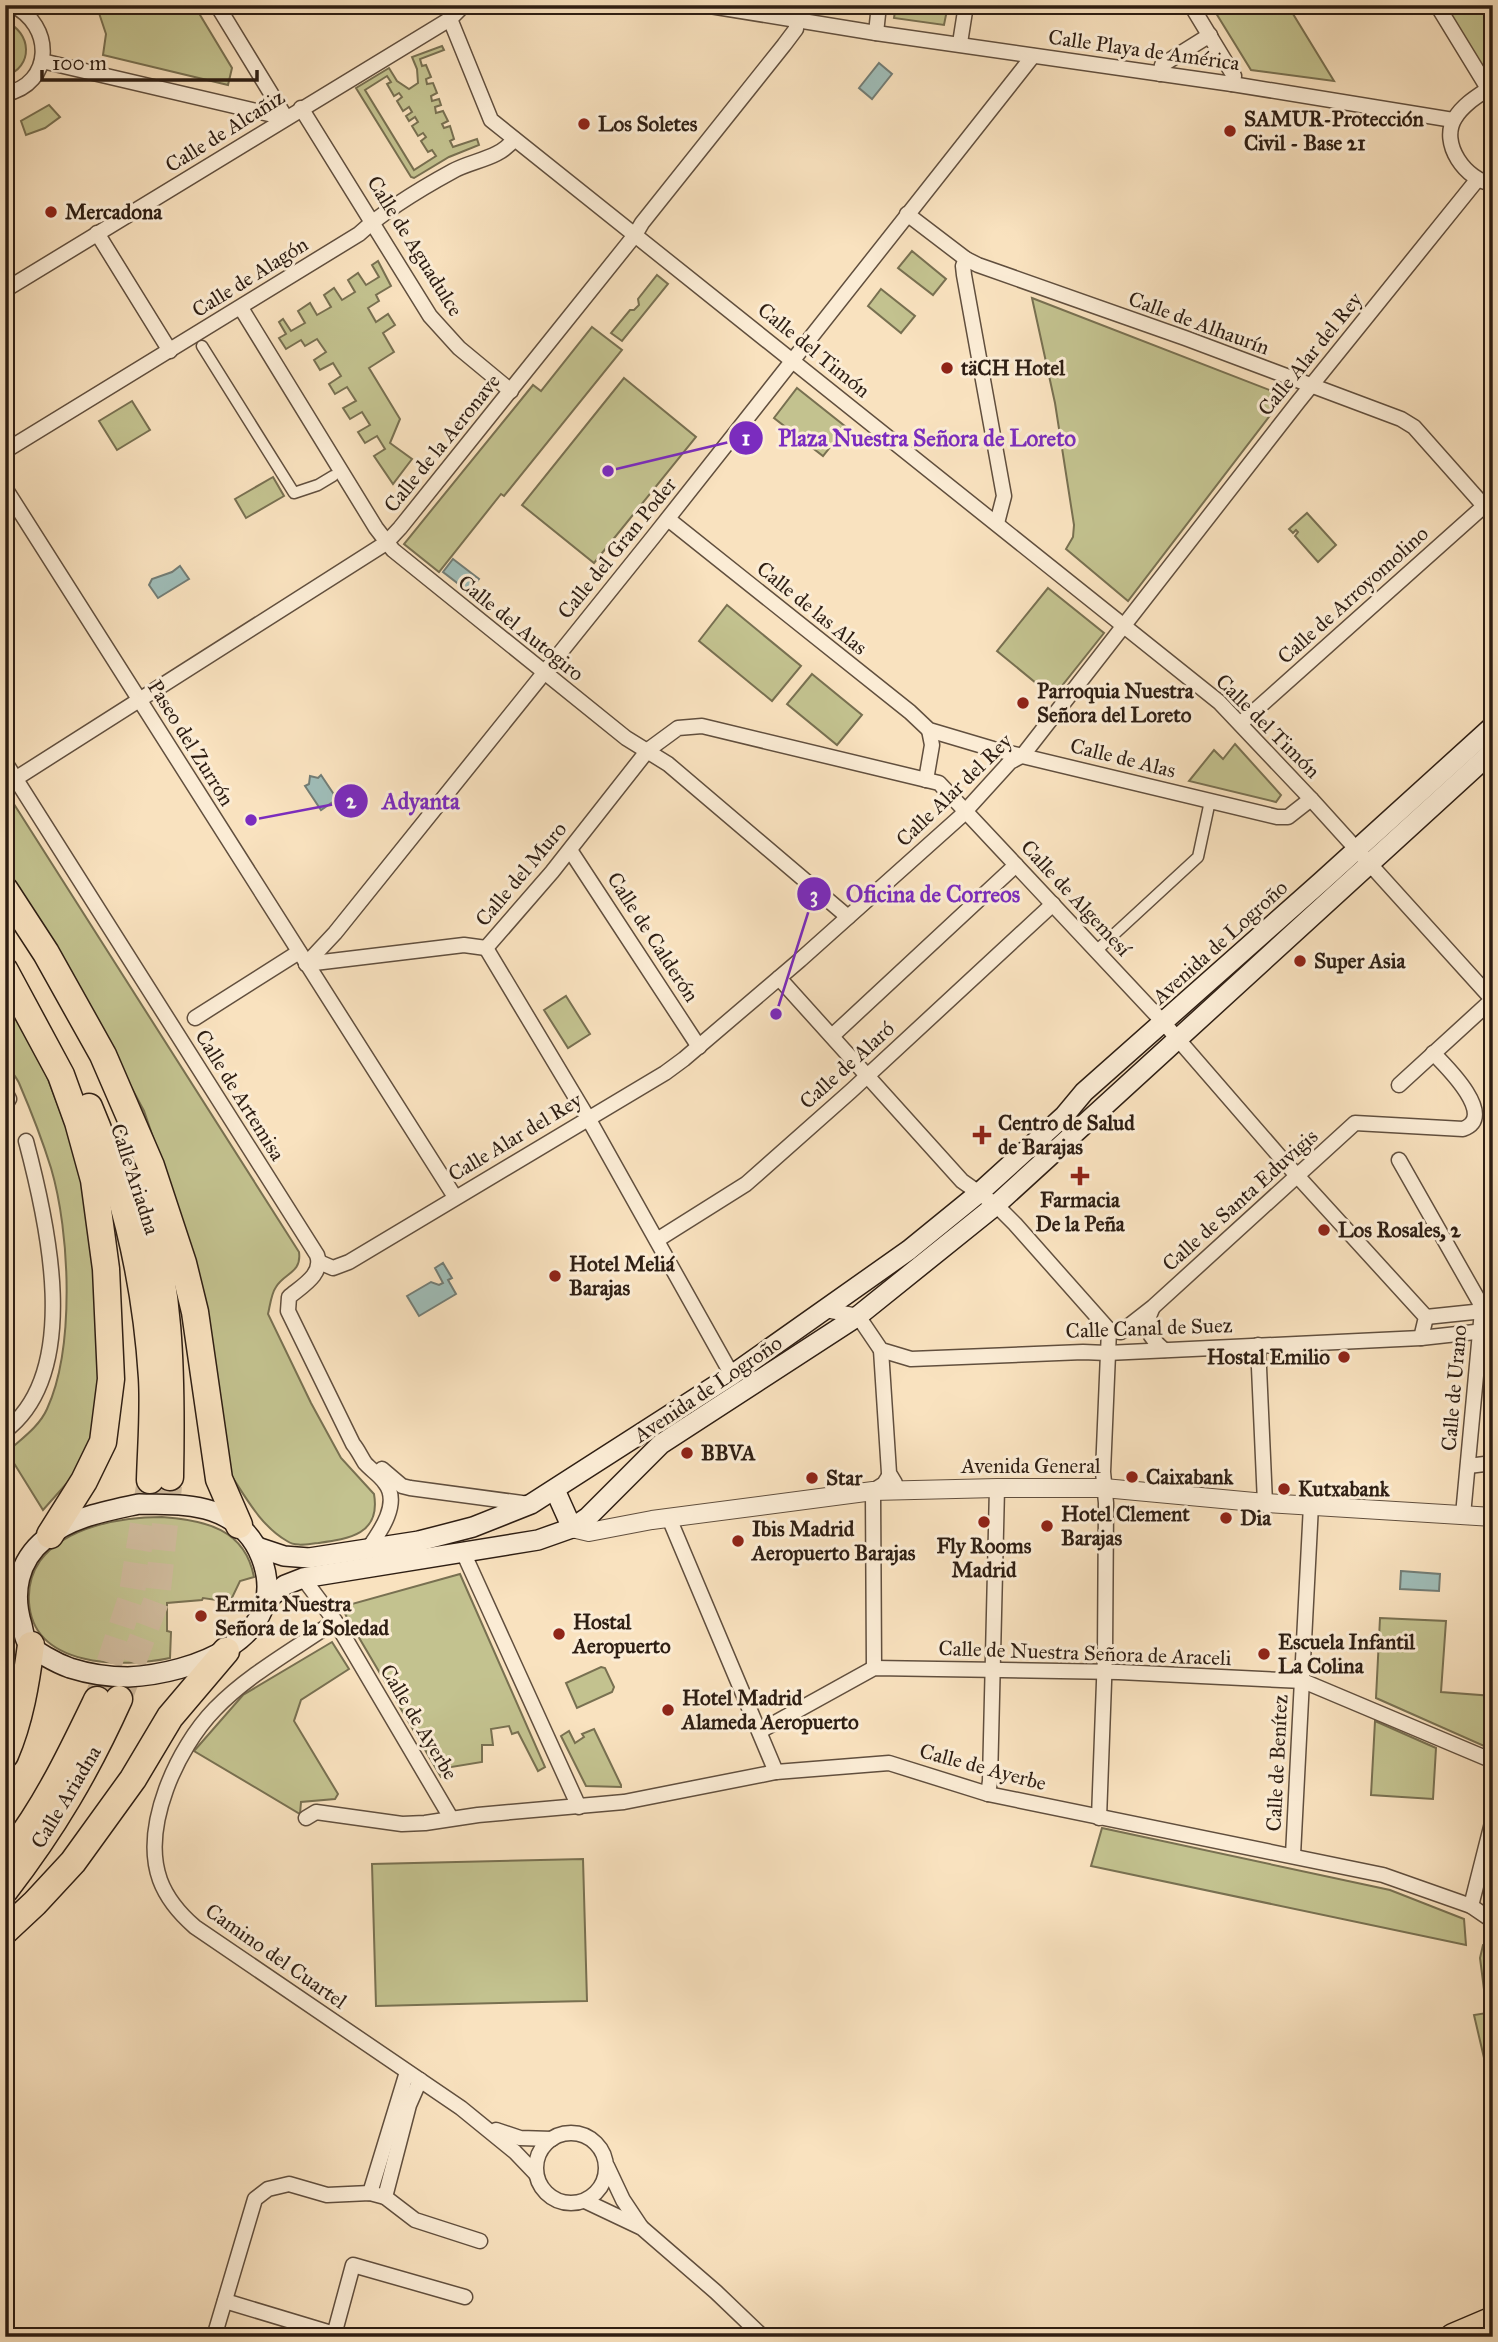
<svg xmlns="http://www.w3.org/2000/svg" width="1498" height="2342" viewBox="0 0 1498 2342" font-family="'IM FELL Great Primer',serif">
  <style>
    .green { fill: #c3c28f; stroke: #787051; stroke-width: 2; fill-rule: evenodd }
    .water { fill: #9fbdb8; stroke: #727d76; stroke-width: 2 }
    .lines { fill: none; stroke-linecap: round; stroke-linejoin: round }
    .motorway-tunnel { stroke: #d0bb9d; stroke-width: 26; stroke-dasharray: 26 13; stroke-linecap: butt }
    .pedestrian-casing { stroke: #614f3e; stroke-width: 13 }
    .minor-casing { stroke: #614f3e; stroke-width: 17 }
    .tertiary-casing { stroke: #614f3e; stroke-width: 20 }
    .secondary-casing { stroke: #2e1e13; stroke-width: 22 }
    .motorway-casing { stroke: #2e1e13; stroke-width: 29 }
    .pedestrian { stroke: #fbecd5; stroke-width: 10 }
    .minor { stroke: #fbecd5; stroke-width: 14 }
    .tertiary { stroke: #fbecd5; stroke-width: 18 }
    .secondary { stroke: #fbecd5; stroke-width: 19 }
    .motorway { stroke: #f9e2bf; stroke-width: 26 }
    .poi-dot { fill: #8f2418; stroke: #fbecd5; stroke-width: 2.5 }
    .labels { text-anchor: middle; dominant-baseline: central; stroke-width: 6; stroke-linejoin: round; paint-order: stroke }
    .street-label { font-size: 21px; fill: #2e1e13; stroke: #fbecd5 }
    .poi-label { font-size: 21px; font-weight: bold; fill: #2e1e13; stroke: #fbecd5; text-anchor: start }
    .leader { fill: none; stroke: #7b2cbf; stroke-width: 2.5 }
    .callout-dot { fill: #7b2cbf; stroke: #fbecd5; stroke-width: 2.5 }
    .mark-label { font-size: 21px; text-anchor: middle; font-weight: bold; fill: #fff }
    .callout-label { font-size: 23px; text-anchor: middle; font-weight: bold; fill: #7b2cbf; stroke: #fbecd5; stroke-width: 6; stroke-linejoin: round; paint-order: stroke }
  </style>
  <rect width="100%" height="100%" fill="#f9e2bf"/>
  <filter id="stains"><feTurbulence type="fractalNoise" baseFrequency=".00286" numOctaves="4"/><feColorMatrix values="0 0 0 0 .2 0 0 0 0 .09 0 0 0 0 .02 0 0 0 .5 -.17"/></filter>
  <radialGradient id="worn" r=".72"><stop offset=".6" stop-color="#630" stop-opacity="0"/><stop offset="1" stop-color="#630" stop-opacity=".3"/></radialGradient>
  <g class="green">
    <polygon points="106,5 194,5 232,68 228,85 103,55 106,34 98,10"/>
    <polygon points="896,5 948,5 944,25 894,18"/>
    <polygon points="1211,5 1296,5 1290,9 1334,81 1251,70"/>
    <polygon points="1437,5 1493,5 1493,96"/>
    <path d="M 5,22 C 32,31 34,68 5,76 Z"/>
    <path d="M 442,46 L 444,50 L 420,59 L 422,66 L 426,65 L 431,77 L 426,79 L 427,84 L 433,83 L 437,93 L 431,96 L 432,101 L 439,99 L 441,105 L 435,107 L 436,113 L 443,111 L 448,121 L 442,124 L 444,128 L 450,126 L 454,139 L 450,141 L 453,147 L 477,139 L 479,145 L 449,157 L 414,178 L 411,177 L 356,88 L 389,68 L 397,81 L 409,89 L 418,83 L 417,69 L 412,57 ZM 387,76 L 391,82 L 387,84 L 394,96 L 399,93 L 402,97 L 397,101 L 403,111 L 409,107 L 412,112 L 406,116 L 409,121 L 415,117 L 418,122 L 412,126 L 418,136 L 423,133 L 426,137 L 421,141 L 428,152 L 432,150 L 436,156 L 414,170 L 365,90 Z"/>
    <polygon points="49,105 60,117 45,128 26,135 21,121"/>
    <polygon points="912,251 946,279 933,295 898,268"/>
    <polygon points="378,261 391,286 376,295 379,301 368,308 376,322 388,314 395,325 383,333 394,352 369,368 400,419 390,443 412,459 393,484 374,456 385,449 377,436 365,443 358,432 370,425 362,412 350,419 343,408 356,401 347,387 335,394 329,384 341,376 333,363 320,370 314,360 326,352 317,339 305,346 301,340 286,349 279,338 286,334 279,322 283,319 291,331 305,323 298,311 310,303 317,315 331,307 324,295 334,288 342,300 355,292 348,280 358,273 366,285 379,277 372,265"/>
    <polygon points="657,275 668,284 622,341 611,333 630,310 634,310 639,305 638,299"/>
    <polygon points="881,289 915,316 901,333 868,306"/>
    <polygon points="1032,298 1285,396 1128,601 1066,549 1073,537 1074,525 1055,403"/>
    <polygon points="592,327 622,350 504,496 501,494 439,572 404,544 533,385 541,391"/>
    <polygon points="624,378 696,437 594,563 522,505"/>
    <polygon points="797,388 846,427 823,456 774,418"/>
    <polygon points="132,401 150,430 117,450 99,421"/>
    <polygon points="273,477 284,496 246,518 235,499"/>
    <polygon points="1307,513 1336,545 1318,562 1295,536 1298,532 1296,530 1293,533 1289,529"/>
    <polygon points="1048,588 1104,633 1053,697 997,651"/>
    <polygon points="727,605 801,666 772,701 699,641"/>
    <polygon points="812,674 862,715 837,745 787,704"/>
    <polygon points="1235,744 1281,795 1276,802 1189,781 1214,750 1223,759"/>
    <path d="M 5,790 L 299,1252 C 302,1273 284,1273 276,1287 C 271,1294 270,1306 268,1314 L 311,1403 L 341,1458 L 374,1494 C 381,1535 348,1539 318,1543 C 307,1544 296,1547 287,1541 C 262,1527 246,1498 231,1475 L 172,1193 L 144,1111 L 77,986 L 5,875 Z"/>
    <polygon points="566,996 590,1034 568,1048 544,1010"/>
    <path d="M 5,1002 L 17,1014 L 32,1040 L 48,1079 L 78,1159 L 91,1225 L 100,1392 L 90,1446 L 76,1473 L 43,1510 L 7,1452 C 21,1439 39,1427 47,1409 C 75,1348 70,1232 51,1168 C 42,1139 31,1111 19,1083 C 15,1075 8,1068 6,1060 C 2,1048 5,1015 5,1002 Z"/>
    <path d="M 162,1517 C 205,1520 245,1529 254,1577 L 240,1581 L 230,1602 L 203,1598 L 202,1600 L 167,1603 L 167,1631 L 171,1632 L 170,1658 C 123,1668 33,1668 29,1602 C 28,1587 31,1574 40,1561 C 66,1526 122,1517 162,1517 Z"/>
    <polygon points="460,1574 545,1767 538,1771 518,1732 512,1734 509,1726 491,1729 493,1745 482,1745 482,1762 445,1768 447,1777 441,1777 341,1607"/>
    <polygon points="1380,1618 1446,1621 1441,1692 1493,1696 1493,1750 1376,1698"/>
    <polygon points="332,1642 349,1669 301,1700 294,1721 338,1794 335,1799 301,1802 300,1814 194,1751 243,1695"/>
    <polygon points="601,1667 605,1668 614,1687 612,1692 577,1708 566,1683"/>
    <polygon points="1375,1721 1436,1748 1433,1799 1371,1795"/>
    <polygon points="594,1729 621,1785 621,1787 586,1786 561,1736 569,1731 575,1743 584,1737 582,1734"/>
    <polygon points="1102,1828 1390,1890 1464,1919 1466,1945 1091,1866"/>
    <polygon points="583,1859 587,2001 376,2006 372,1864"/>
    <polygon points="1489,1943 1493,1943 1493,2081 1488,2075 1474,2015 1487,2013 1480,1958 1483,1945"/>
  </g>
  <g class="water">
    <polygon points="879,63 892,74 872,99 859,88"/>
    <polygon points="453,559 479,579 469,592 443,572"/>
    <polygon points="180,566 189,579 158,598 149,585 152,579 172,572"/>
    <polygon points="321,775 337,799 321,810 305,786 309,784 310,776 318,778"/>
    <polygon points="443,1263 452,1278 448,1280 456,1294 419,1316 407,1296 431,1282 439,1285 443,1283 435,1268"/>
    <polygon points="1401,1571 1440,1574 1439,1591 1400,1589"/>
  </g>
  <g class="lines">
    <g class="motorway-tunnel">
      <polyline points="119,1699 157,1599 170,1477"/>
      <polyline points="97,1700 131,1598 150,1480"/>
    </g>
    <defs>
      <g id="pedestrian">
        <polyline points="202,346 294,493 318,485 333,476"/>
        <polyline points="1096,951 1198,857 1210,801"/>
      </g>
      <g id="minor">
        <polyline points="217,5 286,118"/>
        <polyline points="704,5 876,33 1232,84 1453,120"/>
        <polyline points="1191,5 1234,76 1232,84"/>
        <polyline points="1437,5 1492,95"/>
        <polyline points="450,19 491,120 1219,702 1311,799 1492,999"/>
        <polyline points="876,33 879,5"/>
        <polyline points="960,43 966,5"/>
        <polyline points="42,61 286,118"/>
        <polyline points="1160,74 1162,65 1210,35"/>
        <path d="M 1488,89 C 1476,97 1463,105 1455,118 C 1439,143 1466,181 1493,184"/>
        <path d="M 5,94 C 54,84 54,25 12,5"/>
        <polyline points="301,108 430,316 459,348 511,391"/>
        <polyline points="907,214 966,259 978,265 1185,338 1401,419 1414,427 1493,516"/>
        <polyline points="97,233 170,351"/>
        <polyline points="966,259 963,266 964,275 1004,496 997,523"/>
        <polyline points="5,290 450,19 464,5"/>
        <polyline points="241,308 376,528 393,550 626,738 668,764 848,917"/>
        <path d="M 5,451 L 359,234 C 386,209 420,189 453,171 C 473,160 500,159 514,139"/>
        <polyline points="5,488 455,1197"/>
        <polyline points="668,519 910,712 929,730 993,749 1277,817 1288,817 1311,799"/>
        <polyline points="1241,723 1493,498"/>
        <path d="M 5,762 L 317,1255 C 324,1274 302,1286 289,1297 L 288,1311 L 353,1444 C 358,1450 361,1457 365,1463 C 371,1470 380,1475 385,1483 C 401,1503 380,1532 368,1549"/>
        <polyline points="15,779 386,543 400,528 635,235 642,223 784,45 796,29 796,20"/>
        <polyline points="926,780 932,745 929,730"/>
        <polyline points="570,850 699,1047"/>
        <polyline points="486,948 552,872 648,750 678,728 702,726 939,783 1163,1022 1281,1158 1426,1317 1421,1338"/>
        <polyline points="486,948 588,1118 732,1375"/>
        <polyline points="306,964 335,933 654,536 1033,56"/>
        <polyline points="306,964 464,945 486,948"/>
        <polyline points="779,978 962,1181 996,1205 1015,1224 1109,1330 1103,1472 1106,1503 1105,1655 1099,1818"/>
        <polyline points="195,1018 299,952"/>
        <polyline points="832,1036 1016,865"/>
        <polyline points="1399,1085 1493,999"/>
        <polyline points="5,1091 9,1099"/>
        <polyline points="1399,1160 1479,1301 1482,1311 1463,1515"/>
        <polyline points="657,1240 746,1184 851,1091 1053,904"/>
        <polyline points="319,1262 333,1268 349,1262 665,1073 684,1059 800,960 960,817 1010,762 1023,755 1298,402 1477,180"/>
        <path d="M 1152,1309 C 1143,1328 1149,1337 1164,1350"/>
        <polyline points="826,1310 858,1316 881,1350 911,1359 1083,1352 1107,1353 1421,1338 1493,1330"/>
        <polyline points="1426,1317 1493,1310"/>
        <path d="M 1109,1330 L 1121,1332 L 1153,1307 L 1355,1123 L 1463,1129 C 1498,1117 1446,1066 1433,1053"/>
        <polyline points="1258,1345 1265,1503"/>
        <polyline points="881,1350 889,1473 895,1483"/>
        <path d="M 5,1431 C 83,1372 47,1220 26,1141"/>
        <polyline points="1468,1466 1493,1463"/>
        <polyline points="382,1469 402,1486 410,1488 529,1504"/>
        <polyline points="669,1518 776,1772"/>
        <polyline points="463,1552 579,1807"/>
        <polyline points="303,1578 335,1621 451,1818"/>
        <path d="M 335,1621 C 295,1649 249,1674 215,1709 C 177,1748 141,1827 160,1880 C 167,1899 180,1914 195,1927 L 461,2108 L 515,2152 L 536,2174"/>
        <polyline points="874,1668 873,1491 884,1484 889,1476"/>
        <polyline points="760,1731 874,1668 1119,1672 1303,1681 1493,1761"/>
        <polyline points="988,1794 990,1781 997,1488"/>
        <polyline points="306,1818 316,1812 402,1824 425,1823 478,1815 624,1802 776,1772 889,1763 988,1794 1383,1875 1471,1906 1493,1921"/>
        <polyline points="1293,1855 1311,1505"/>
        <polyline points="1471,1906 1493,1819"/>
        <polyline points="496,2130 520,2138 552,2139"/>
        <circle cx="571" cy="2168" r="35"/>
        <polyline points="607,2166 623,2200 641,2227"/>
        <polyline points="370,2193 407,2072"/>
        <polyline points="385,2197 409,2105 420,2080"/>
        <polyline points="585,2201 642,2228 716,2292 763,2337"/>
        <polyline points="225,2301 341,2336"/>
        <polyline points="334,2335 353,2265 465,2297"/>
        <polyline points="214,2337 255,2199 268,2189 289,2184 327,2195 370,2193 385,2197 415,2220 480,2241"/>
      </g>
      <polyline id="tertiary" points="572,1528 589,1532 652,1520 873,1491 997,1488 1104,1488 1265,1503 1493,1517"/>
      <g id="secondary">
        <polyline points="555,1490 572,1528"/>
        <path d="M 139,1504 C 164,1505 188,1503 212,1511 C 235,1519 252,1534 261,1557 C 293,1639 191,1674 128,1677 C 108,1677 89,1674 70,1668 C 59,1664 32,1651 26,1640 C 24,1636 23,1629 22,1625 C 12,1593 18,1561 45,1539 C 70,1517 107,1511 139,1504 Z"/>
        <polyline points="257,1547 284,1556 309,1558 419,1541 473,1527 531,1504 732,1375 909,1250 979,1193 1064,1116 1084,1092 1322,881 1493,726"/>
        <polyline points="266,1601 285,1585 303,1578 538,1540 572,1528 588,1517 661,1444 858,1316 996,1205 1493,751"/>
      </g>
      <g id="motorway">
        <polyline points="5,890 46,953 103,1055 151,1166 183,1263 195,1312 219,1479 239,1525"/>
        <polyline points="5,971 61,1075 78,1122 94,1180 106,1269 111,1379 103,1442 84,1481 50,1535"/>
        <path d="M 89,1107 C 126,1194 146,1284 152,1378 C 154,1411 151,1446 150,1480"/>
        <path d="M 139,1182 C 171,1282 172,1373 170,1477"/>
        <path d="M 5,1755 C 20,1720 26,1683 31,1645"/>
        <path d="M 5,1859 C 44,1811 71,1754 97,1700"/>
        <path d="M 5,1890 C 53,1828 87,1770 119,1699"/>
        <polyline points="5,1931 35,1903 73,1862 133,1779 170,1717 226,1651"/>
        <polyline points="1453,2337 1493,2320"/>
      </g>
    </defs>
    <use href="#pedestrian" class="pedestrian-casing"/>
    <use href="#minor" class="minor-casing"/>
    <use href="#tertiary" class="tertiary-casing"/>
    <use href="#secondary" class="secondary-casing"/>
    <use href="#motorway" class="motorway-casing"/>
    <use href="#pedestrian" class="pedestrian"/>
    <use href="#minor" class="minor"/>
    <use href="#tertiary" class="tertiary"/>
    <use href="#secondary" class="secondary"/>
    <use href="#motorway" class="motorway"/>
  </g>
  <g class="poi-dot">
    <circle cx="584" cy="124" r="7"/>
    <circle cx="1230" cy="131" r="7"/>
    <circle cx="51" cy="212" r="7"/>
    <circle cx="947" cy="368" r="7"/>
    <circle cx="1023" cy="703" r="7"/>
    <circle cx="1300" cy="961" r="7"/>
    <path d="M978.5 1124.5h7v7h7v7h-7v7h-7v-7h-7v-7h7z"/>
    <path d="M1076.5 1165.5h7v7h7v7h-7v7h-7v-7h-7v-7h7z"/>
    <circle cx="1324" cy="1230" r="7"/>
    <circle cx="555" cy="1276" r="7"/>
    <circle cx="1344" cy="1357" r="7"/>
    <circle cx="687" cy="1453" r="7"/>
    <circle cx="1132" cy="1477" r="7"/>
    <circle cx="812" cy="1478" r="7"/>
    <circle cx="1284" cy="1489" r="7"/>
    <circle cx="1226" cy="1518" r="7"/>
    <circle cx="984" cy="1522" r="7"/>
    <circle cx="1047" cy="1526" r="7"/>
    <circle cx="738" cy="1541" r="7"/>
    <circle cx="201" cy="1616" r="7"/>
    <circle cx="559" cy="1634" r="7"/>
    <circle cx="1264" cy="1654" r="7"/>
    <circle cx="668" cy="1710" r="7"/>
  </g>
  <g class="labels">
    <g class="street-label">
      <text transform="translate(1144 50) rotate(8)">Calle Playa de América</text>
      <text transform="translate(225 131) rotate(-32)">Calle de Alcañiz</text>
      <text transform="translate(415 246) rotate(58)">Calle de Aguadulce</text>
      <text transform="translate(250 277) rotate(-32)">Calle de Alagón</text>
      <text transform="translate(1199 323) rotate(20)">Calle de Alhaurín</text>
      <text transform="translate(814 350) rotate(39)">Calle del Timón</text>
      <text transform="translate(1310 354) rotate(-51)">Calle Alar del Rey</text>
      <text transform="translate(442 443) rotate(-51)">Calle de la Aeronave</text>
      <text transform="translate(617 548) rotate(-51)">Calle del Gran Poder</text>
      <text transform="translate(1353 595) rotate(-42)">Calle de Arroyomolino</text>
      <text transform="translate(812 608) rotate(39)">Calle de las Alas</text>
      <text transform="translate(521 628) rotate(39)">Calle del Autogiro</text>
      <text transform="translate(1268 726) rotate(45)">Calle del Timón</text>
      <text transform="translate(191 743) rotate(58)">Paseo del Zurrón</text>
      <text transform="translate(1123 758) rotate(14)">Calle de Alas</text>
      <text transform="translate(954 790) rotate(-44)">Calle Alar del Rey</text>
      <text transform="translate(521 874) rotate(-50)">Calle del Muro</text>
      <text transform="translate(1076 898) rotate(47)">Calle de Algemesí</text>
      <text transform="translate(653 937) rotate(57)">Calle de Calderón</text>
      <text transform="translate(1220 942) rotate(-42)">Avenida de Logroño</text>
      <text transform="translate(847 1065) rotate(-42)">Calle de Alaró</text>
      <text transform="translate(240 1095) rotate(58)">Calle de Artemisa</text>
      <text transform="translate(515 1137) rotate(-31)">Calle Alar del Rey</text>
      <text transform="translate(135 1179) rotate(72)">Calle Ariadna</text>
      <text transform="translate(1240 1200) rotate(-42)">Calle de Santa Eduvigis</text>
      <text transform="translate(1149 1328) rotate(-2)">Calle Canal de Suez</text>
      <text transform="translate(1454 1388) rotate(-85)">Calle de Urano</text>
      <text transform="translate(708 1389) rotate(-34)">Avenida de Logroño</text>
      <text x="1031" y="1466">Avenida General</text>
      <text transform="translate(1085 1653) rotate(2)">Calle de Nuestra Señora de Araceli</text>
      <text transform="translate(419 1722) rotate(59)">Calle de Ayerbe</text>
      <text transform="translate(1277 1763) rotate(-87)">Calle de Benítez</text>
      <text transform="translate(983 1767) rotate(15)">Calle de Ayerbe</text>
      <text transform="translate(66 1797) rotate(-59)">Calle Ariadna</text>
      <text transform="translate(276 1956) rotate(35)">Camino del Cuartel</text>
    </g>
    <g class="poi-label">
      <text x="1244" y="119">SAMUR-Protección<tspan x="1244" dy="24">Civil - Base 21</tspan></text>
      <text x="598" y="124">Los Soletes</text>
      <text x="65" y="212">Mercadona</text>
      <text x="961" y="368">täCH Hotel</text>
      <text x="1037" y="691">Parroquia Nuestra<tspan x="1037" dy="24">Señora del Loreto</tspan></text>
      <text x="1314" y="961">Super Asia</text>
      <text x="998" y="1123">Centro de Salud<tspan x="998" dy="24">de Barajas</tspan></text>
      <text x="1080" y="1200" text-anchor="middle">Farmacia<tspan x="1080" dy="24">De la Peña</tspan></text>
      <text x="1338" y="1230">Los Rosales, 2</text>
      <text x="569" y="1264">Hotel Meliá<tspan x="569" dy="24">Barajas</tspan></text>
      <text x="1330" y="1357" text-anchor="end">Hostal Emilio</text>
      <text x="701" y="1453">BBVA</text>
      <text x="1146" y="1477">Caixabank</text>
      <text x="826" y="1478">Star</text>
      <text x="1298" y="1489">Kutxabank</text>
      <text x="1061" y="1514">Hotel Clement<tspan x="1061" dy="24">Barajas</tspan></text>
      <text x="1240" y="1518">Dia</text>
      <text x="752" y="1529">Ibis Madrid<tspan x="752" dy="24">Aeropuerto Barajas</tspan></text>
      <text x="984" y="1546" text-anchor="middle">Fly Rooms<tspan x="984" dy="24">Madrid</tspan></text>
      <text x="215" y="1604">Ermita Nuestra<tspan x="215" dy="24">Señora de la Soledad</tspan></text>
      <text x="573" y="1622">Hostal<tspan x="573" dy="24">Aeropuerto</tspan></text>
      <text x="1278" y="1642">Escuela Infantil<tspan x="1278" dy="24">La Colina</tspan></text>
      <text x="682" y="1698">Hotel Madrid<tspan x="682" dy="24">Alameda Aeropuerto</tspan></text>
    </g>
  </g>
  <path class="leader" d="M608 471L746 438M251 820L351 801M776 1014L814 894"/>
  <g class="callout-dot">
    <circle cx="608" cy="471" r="7"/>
    <circle cx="251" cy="820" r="7"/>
    <circle cx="776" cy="1014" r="7"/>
    <circle cx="746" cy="438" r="18"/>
    <circle cx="351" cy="801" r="18"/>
    <circle cx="814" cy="894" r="18"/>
  </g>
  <g class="mark-label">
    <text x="746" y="445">1</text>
    <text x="351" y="808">2</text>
    <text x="814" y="902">3</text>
  </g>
  <g class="callout-label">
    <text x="927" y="446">Plaza Nuestra Señora de Loreto</text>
    <text x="421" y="809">Adyanta</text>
    <text x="933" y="902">Oficina de Correos</text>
  </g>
  <rect width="1498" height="2342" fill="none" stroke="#f9e2bf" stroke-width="28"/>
  <rect x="7" y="7" width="1484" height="2328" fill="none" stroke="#2e1e13" stroke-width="3.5"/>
  <rect x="14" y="14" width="1470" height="2314" fill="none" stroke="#2e1e13" stroke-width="2"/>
  <path d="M42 70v10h215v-10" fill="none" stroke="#2e1e13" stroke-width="3.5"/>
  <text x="52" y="70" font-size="21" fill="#2e1e13" stroke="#fbecd5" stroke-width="5" paint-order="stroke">100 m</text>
  <rect width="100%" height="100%" filter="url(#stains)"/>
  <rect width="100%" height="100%" fill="url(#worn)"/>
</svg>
